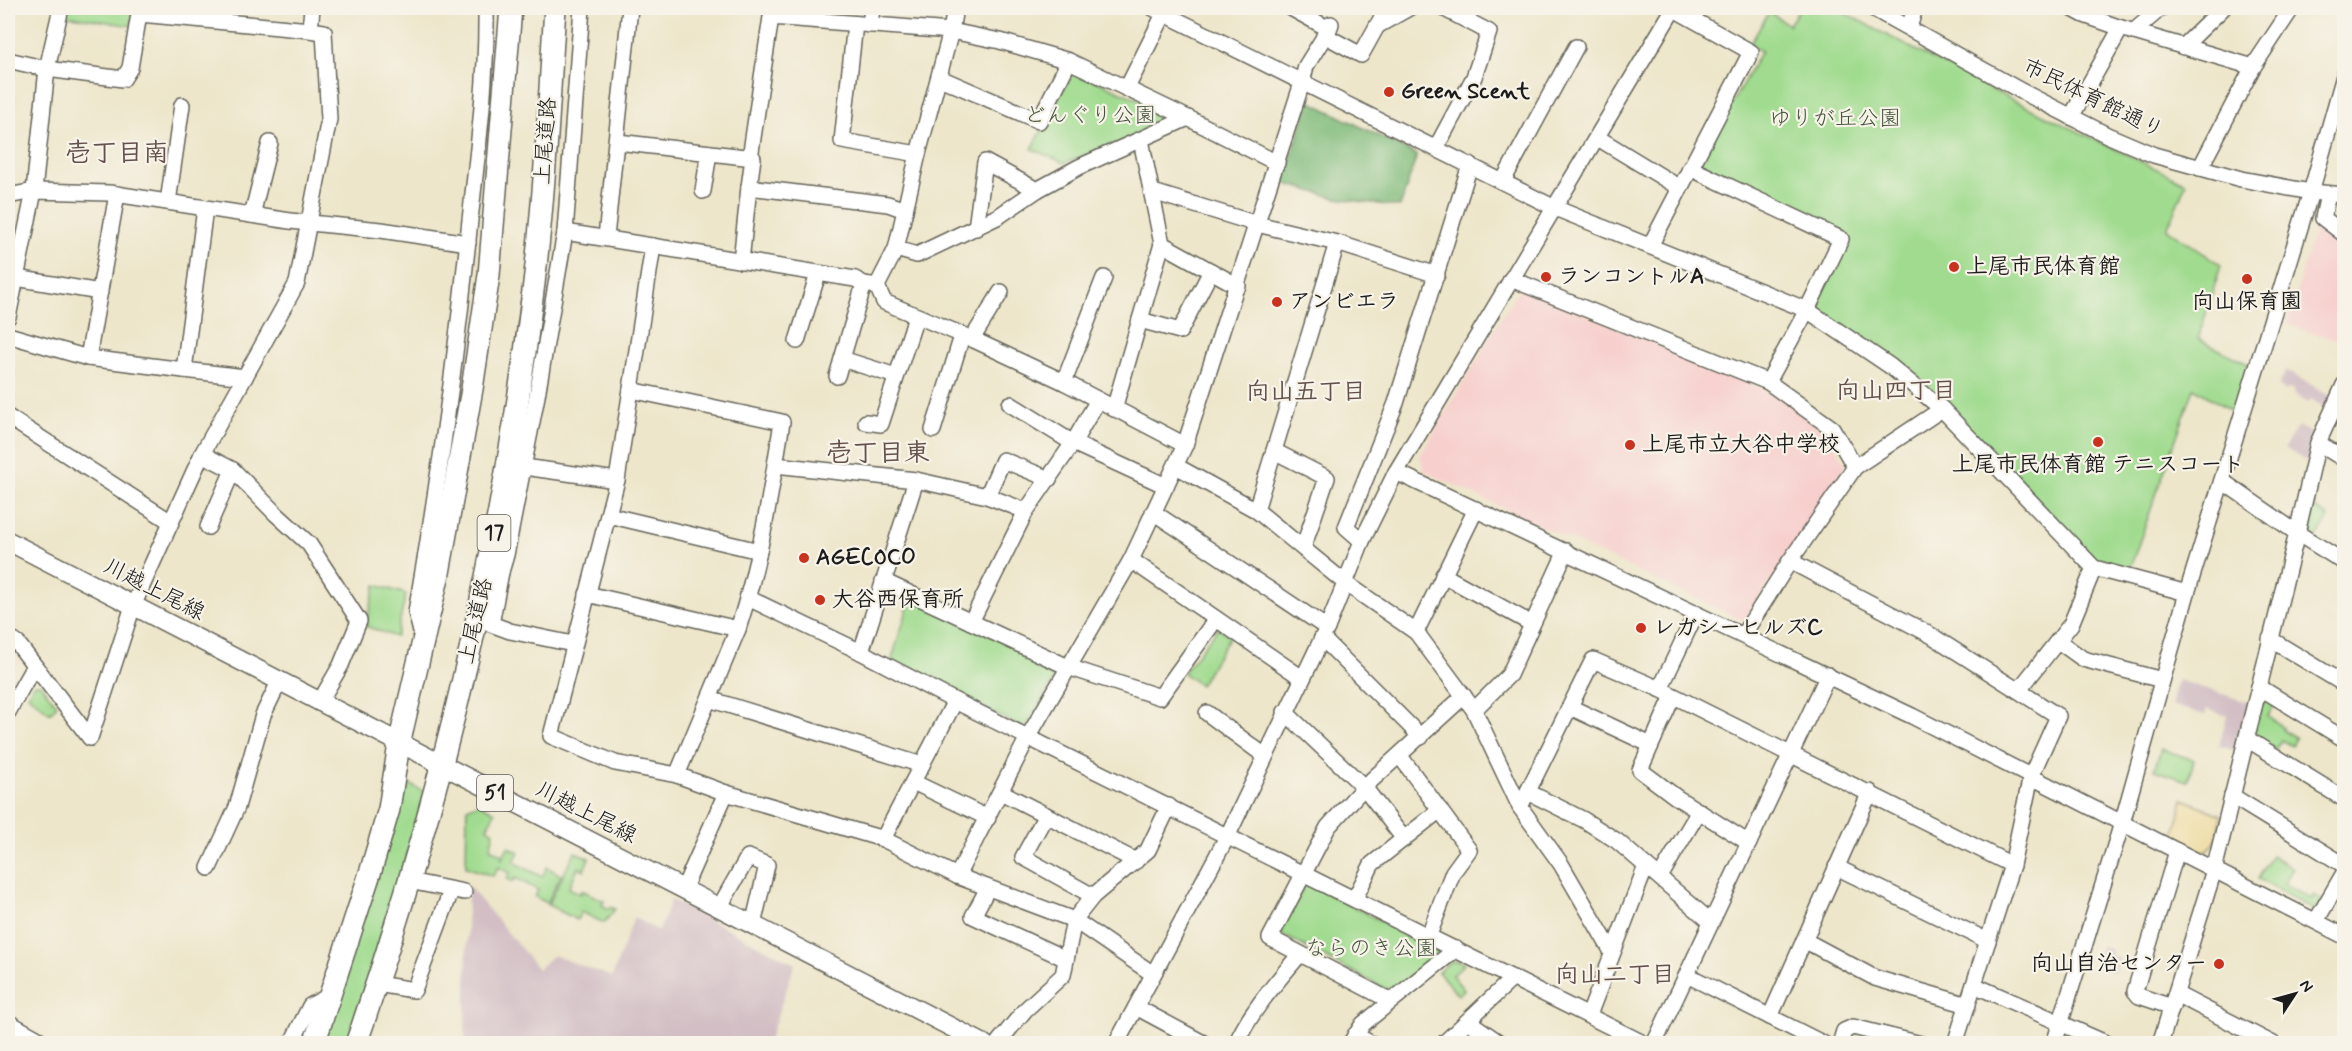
<svg xmlns="http://www.w3.org/2000/svg" width="2352" height="1051" viewBox="0 0 2352 1051" font-family="Mynerve,'Klee One',sans-serif">
  <style>
    .built { fill: #f7d0ce }
    .industrial { fill: #d2bec4 }
    .green { fill: #a0db8f; stroke: #5e7c56; stroke-width: 1.5 }
    .forest { fill: #80bb7a; stroke: #4e6c4b; stroke-width: 1.5 }
    .sand { fill: #eeda9e; stroke: #857b5d; stroke-width: 1.5 }
    .lines { fill: none; stroke-linecap: round; stroke-linejoin: round }
    .minor-casing { stroke: #656359; stroke-width: 18 }
    .major-casing { stroke: #656359; stroke-width: 21 }
    .highway-casing { stroke: #656359; stroke-width: 24 }
    .minor { stroke: #fff; stroke-width: 15 }
    .major { stroke: #fff; stroke-width: 18 }
    .highway { stroke: #fff; stroke-width: 21 }
    .poi-dot { fill: #c8321e; stroke: #f7f3e8; stroke-width: 2 }
    .labels { text-anchor: middle; dominant-baseline: central; stroke-width: 4.5; stroke-linejoin: round; paint-order: stroke }
    .shield { fill: #f7f3e8; stroke: #5e5c59; stroke-width: 1.5 }
    .shield-label { font-size: 21px; font-weight: bold; fill: #1c1c1c }
    .poi-label { font-size: 22px; font-weight: bold; fill: #1c1c1c; stroke: #f7f3e8; text-anchor: start }
    .street-label { font-size: 22px; fill: #1c1c1c; stroke: #f7f3e8 }
    .park-label { font-size: 22px; fill: #44553e; stroke: #f7f3e8 }
    .neighbourhood-label { font-size: 24px; font-weight: bold; fill: #64514c; stroke: #f7f3e8 }
    .quarter-label { font-size: 26px; font-weight: bold; fill: #64514c; stroke: #f7f3e8 }
  </style>
  <rect width="100%" height="100%" fill="#f7f3e8"/>
  <filter id="ink" filterUnits="userSpaceOnUse"><feTurbulence type="fractalNoise" baseFrequency=".0167" numOctaves="2"/><feDisplacementMap in="SourceGraphic" scale="12" xChannelSelector="R" yChannelSelector="G"/><feConvolveMatrix kernelMatrix="1 2 1 2 8 2 1 2 1" color-interpolation-filters="sRGB"/></filter>
  <filter id="wash" filterUnits="userSpaceOnUse"><feTurbulence type="fractalNoise" baseFrequency=".008" numOctaves="4" result="noise"/><feDisplacementMap in="SourceGraphic" scale="24" xChannelSelector="R" yChannelSelector="G"/><feGaussianBlur stdDeviation="1.35" result="paint"/><feColorMatrix in="noise" values="0 0 0 0 0 0 0 0 0 0 0 0 0 0 0 0 0 1.4 0 .05"/><feComposite in="paint" operator="in"/></filter>
  <g filter="url(#wash)">
    <rect width="100%" height="100%" fill="#ede6ca"/>
    <g class="built">
      <polygon points="2320,221 2344,239 2344,343 2287,324 2316,224"/>
      <polygon points="1524,289 1778,395 1827,434 1845,462 1845,468 1744,621 1424,471 1420,456 1516,293"/>
    </g>
    <g class="industrial">
      <polygon points="2286,371 2333,397 2327,410 2311,399 2308,403 2294,394 2295,391 2289,388 2286,391 2278,386"/>
      <polygon points="2298,426 2317,436 2308,462 2284,448"/>
      <polygon points="2178,680 2251,703 2237,751 2219,746 2227,716 2207,709 2205,715 2171,705"/>
      <polygon points="468,885 538,969 553,955 612,977 634,917 659,931 671,900 795,964 768,1043 465,1044"/>
      <polygon points="2102,945 2111,950 2110,955 2119,958 2115,973 2095,967"/>
    </g>
    <g class="green">
      <polygon points="67,8 133,8 131,26 66,15"/>
      <polygon points="1800,8 1835,8 1994,91 2186,183 2167,229 2221,265 2198,339 2250,365 2235,413 2194,388 2128,574 2101,565 1941,401 1815,309 1846,237 1704,167 1700,161 1761,51 1750,44 1769,12 1789,25"/>
      <polygon points="1073,71 1174,115 1173,123 1064,163 1032,149"/>
      <polygon points="2315,508 2329,517 2317,538 2307,531 2305,521 2309,509"/>
      <polygon points="376,585 406,594 396,637 365,626"/>
      <polygon points="911,597 1056,668 1058,673 1027,725 1021,727 891,662"/>
      <polygon points="1218,628 1230,636 1200,685 1183,673"/>
      <polygon points="34,684 40,684 57,705 50,713 28,695"/>
      <polygon points="2263,698 2276,702 2268,716 2283,727 2282,729 2296,738 2292,746 2281,740 2275,750 2255,736 2254,732"/>
      <polygon points="2161,749 2194,760 2188,781 2154,770"/>
      <polygon points="409,784 424,792 421,811 347,1043 319,1044 400,805"/>
      <polygon points="479,803 495,812 487,828 494,832 490,848 503,855 501,860 508,847 519,852 514,862 542,877 547,867 561,875 547,903 535,897 538,890 515,878 512,882 507,879 510,873 498,867 493,876 466,867 467,808"/>
      <polygon points="575,852 589,858 584,870 578,867 569,888 581,894 582,890 604,901 602,905 609,909 611,907 615,909 604,923 581,912 577,920 548,905"/>
      <polygon points="2271,855 2293,868 2284,884 2311,899 2314,895 2323,900 2316,911 2258,879"/>
      <polygon points="1306,882 1440,952 1391,992 1279,933"/>
      <polygon points="1459,961 1464,964 1452,975 1464,990 1458,995 1438,972 1450,962"/>
    </g>
    <polygon class="forest" points="1309,101 1417,155 1400,207 1336,198 1283,183"/>
    <path class="sand" d="M 2183,799 L 2222,815 C 2219,828 2217,851 2203,852 L 2174,837 Z"/>
  </g>
  <g filter="url(#ink)">
    <g class="lines">
      <defs>
        <g id="minor">
          <polyline points="1153,8 1555,208 1807,310 1890,366 1942,409 2094,568 2187,593"/>
          <polyline points="1291,8 1329,29 1331,24"/>
          <polyline points="1872,8 2023,92 2107,135 2154,155 2241,179 2311,192 2344,195"/>
          <polyline points="2071,8 2084,15 2121,28 2253,67"/>
          <polyline points="140,14 310,30 312,8"/>
          <polyline points="855,24 842,141 918,154"/>
          <polyline points="870,25 872,8"/>
          <polyline points="1377,26 1409,8"/>
          <polyline points="1909,28 1915,8"/>
          <polyline points="2133,32 2161,8"/>
          <polyline points="1324,35 1361,55 1387,8"/>
          <polyline points="2183,47 2223,8"/>
          <polyline points="8,60 47,69 123,79 130,68 140,8"/>
          <polyline points="940,78 1039,121 1069,61"/>
          <polyline points="1127,88 1167,8"/>
          <polyline points="2071,117 2121,28"/>
          <polyline points="1598,138 1680,188"/>
          <polyline points="1141,140 1162,244 1238,286"/>
          <polyline points="618,142 753,158 749,187 888,204 905,210"/>
          <polyline points="1436,148 1474,77 1489,32 1443,8"/>
          <polyline points="750,158 771,17 951,31 1000,41 1069,61 1188,118"/>
          <polyline points="1690,168 1841,239 1807,310 1768,382"/>
          <polyline points="2200,168 2253,67 2292,8"/>
          <polyline points="1503,181 1576,47"/>
          <polyline points="703,191 709,153"/>
          <polyline points="1153,192 1257,224 1337,243 1437,275"/>
          <polyline points="117,194 88,358 184,370"/>
          <polyline points="2328,194 2323,218 2344,234"/>
          <polyline points="8,196 34,191 109,193 290,221 381,230 468,243"/>
          <polyline points="168,202 182,105"/>
          <polyline points="205,208 184,370 245,377"/>
          <polyline points="252,215 270,143"/>
          <polyline points="976,228 985,162 1037,190"/>
          <polyline points="565,232 855,279 864,284 877,286"/>
          <polyline points="606,237 630,8"/>
          <polyline points="653,246 617,480 551,736 615,763 677,775 726,793 883,839 957,876 1074,920 1153,974"/>
          <polyline points="1650,246 1751,52 1674,9"/>
          <polyline points="896,249 918,154 951,31 955,8"/>
          <polyline points="741,261 749,187"/>
          <polyline points="16,278 100,292"/>
          <polyline points="1511,279 1768,382 1832,428 1855,467"/>
          <polyline points="877,286 896,249 917,255 999,216 1037,190 1079,167 1188,118 1277,163"/>
          <polyline points="877,286 884,302 972,339 1064,382 1185,445"/>
          <polyline points="8,317 34,191 47,69 61,8"/>
          <polyline points="1140,320 1180,331 1211,271"/>
          <polyline points="8,335 88,358"/>
          <polyline points="972,339 1001,292"/>
          <polyline points="797,341 818,274"/>
          <polyline points="842,359 896,376"/>
          <polyline points="837,376 864,284"/>
          <polyline points="1064,382 1104,278"/>
          <polyline points="1010,404 1073,443 1166,486"/>
          <polyline points="1114,409 1162,244"/>
          <polyline points="8,417 171,522"/>
          <polyline points="866,422 881,424 916,317"/>
          <polyline points="933,430 962,336"/>
          <polyline points="2318,443 2344,459"/>
          <polyline points="1274,451 1327,478 1303,548"/>
          <polyline points="202,454 233,470 275,513 309,544 359,621 341,665 319,703"/>
          <polyline points="775,465 916,480 861,652"/>
          <polyline points="1176,466 1256,510 1344,582 1416,632 1474,710 1520,807 1561,864 1612,952"/>
          <polyline points="524,467 617,480"/>
          <polyline points="1396,472 1912,716 2344,936"/>
          <polyline points="916,480 987,496 1026,511 971,622"/>
          <polyline points="2222,481 2297,533 2344,562"/>
          <polyline points="987,496 1003,460 1049,479"/>
          <polyline points="1256,510 1337,243"/>
          <polyline points="1026,511 1073,443 1098,400"/>
          <polyline points="1153,512 1327,628"/>
          <polyline points="608,515 759,551"/>
          <polyline points="208,527 233,470"/>
          <polyline points="1362,541 1346,527 1396,403 1470,165"/>
          <polyline points="1131,560 1302,678"/>
          <polyline points="1790,561 1929,634 2058,716 2031,776 2012,865 1955,1044"/>
          <polyline points="501,572 491,624 510,631 573,644"/>
          <polyline points="1443,575 1532,624"/>
          <polyline points="883,581 1068,667 1160,697 1216,619"/>
          <polyline points="484,586 501,572 506,555 537,396 565,232 582,8"/>
          <path d="M 587,594 L 738,629 C 760,562 771,492 782,422 L 631,390"/>
          <polyline points="748,598 861,652 955,701 1645,1044"/>
          <polyline points="1416,632 1476,509"/>
          <polyline points="1743,635 1790,561 1855,467 1942,409"/>
          <path d="M 422,636 L 416,612 C 439,482 457,351 470,220 C 478,150 487,79 486,8"/>
          <polyline points="8,637 18,644 90,738 133,606 202,454 297,283 329,119 324,32 310,30"/>
          <polyline points="1322,638 1421,737"/>
          <polyline points="2270,639 2344,684"/>
          <polyline points="2058,641 2083,659 2162,680"/>
          <polyline points="2259,687 2344,739"/>
          <polyline points="1660,689 1696,613"/>
          <polyline points="2019,690 2071,624 2094,568"/>
          <polyline points="1673,696 1640,770 1676,797 1749,843"/>
          <polyline points="709,699 922,765"/>
          <polyline points="1570,707 1651,745"/>
          <polyline points="1474,710 1509,675 1566,551"/>
          <polyline points="8,712 34,666"/>
          <polyline points="1285,712 1364,787 1404,839"/>
          <polyline points="1207,713 1265,756"/>
          <polyline points="2247,739 2344,799"/>
          <polyline points="1400,756 1469,850 1453,872 1429,935"/>
          <polyline points="677,775 738,629"/>
          <polyline points="913,782 988,818"/>
          <polyline points="1001,792 1136,861"/>
          <polyline points="1528,792 1584,820 1617,841 1711,922"/>
          <polyline points="2232,796 2344,865"/>
          <polyline points="1520,807 1593,660 1660,689 2012,865"/>
          <polyline points="1046,815 1023,857 1093,896"/>
          <polyline points="883,839 955,701"/>
          <polyline points="1836,867 1988,941"/>
          <polyline points="209,868 237,807 263,715 279,682"/>
          <polyline points="957,876 1028,737 1131,560 1185,445 1302,83 1306,66 1329,29"/>
          <polyline points="1660,877 1699,811"/>
          <polyline points="409,881 464,892"/>
          <polyline points="988,888 973,916 1066,959"/>
          <polyline points="683,890 726,793"/>
          <polyline points="1355,898 1372,864 1440,810"/>
          <polyline points="719,908 748,857 767,865 753,925"/>
          <polyline points="2316,921 2344,873"/>
          <polyline points="1804,940 1875,978 1968,1005"/>
          <polyline points="1687,975 1824,1044"/>
          <polyline points="377,984 414,990 451,891"/>
          <polyline points="1974,985 2108,1044"/>
          <polyline points="2176,994 2273,1044"/>
          <polyline points="1391,1001 1270,938 1328,827 1364,787 1464,696"/>
          <polyline points="1136,1007 1205,1044"/>
          <polyline points="2172,1007 2139,996 2135,991 2177,851"/>
          <polyline points="1589,1015 1646,866"/>
          <polyline points="1770,1017 1870,792"/>
          <polyline points="1468,1021 1501,1044"/>
          <polyline points="8,1022 40,1040"/>
          <polyline points="1355,1035 1372,1044"/>
          <polyline points="291,1044 310,1006 329,996"/>
          <polyline points="997,1044 1025,1010 1063,975 1074,920 1093,896 1148,850 1169,806"/>
          <polyline points="1116,1044 1228,835 1327,628 1362,541 1396,472 1674,8"/>
          <path d="M 1236,1044 C 1251,1010 1277,982 1300,954"/>
          <polyline points="1350,1044 1363,1024 1456,949"/>
          <polyline points="1443,1044 1513,978"/>
          <polyline points="1654,1044 1828,675"/>
          <polyline points="1840,1044 1844,1031 1853,1027 1921,1044"/>
          <polyline points="2054,1044 2122,823 2187,593 2311,192 2344,76"/>
          <polyline points="2160,1044 2214,870 2297,533 2318,443 2344,385"/>
        </g>
        <polyline id="major" points="8,541 984,1044"/>
        <g id="highway">
          <polyline points="314,1044 371,870 389,809 399,744 439,573 472,389 489,275 511,8"/>
          <path d="M 356,1044 C 442,798 503,542 534,283 C 545,192 549,99 555,8"/>
        </g>
      </defs>
      <use href="#minor" class="minor-casing"/>
      <use href="#major" class="major-casing"/>
      <use href="#highway" class="highway-casing"/>
      <use href="#minor" class="minor"/>
      <use href="#major" class="major"/>
      <use href="#highway" class="highway"/>
    </g>
  </g>
  <g class="poi-dot">
    <circle cx="1389" cy="92" r="6"/>
    <circle cx="1954" cy="267" r="6"/>
    <circle cx="1546" cy="277" r="6"/>
    <circle cx="2247" cy="279" r="6"/>
    <circle cx="1277" cy="302" r="6"/>
    <circle cx="2098" cy="442" r="6"/>
    <circle cx="1630" cy="445" r="6"/>
    <circle cx="804" cy="558" r="6"/>
    <circle cx="820" cy="600" r="6"/>
    <circle cx="1641" cy="628" r="6"/>
    <circle cx="2219" cy="964" r="6"/>
  </g>
  <g class="labels">
    <g class="shield">
      <rect x="477.5" y="515" width="33" height="36" rx="4.5"/>
      <rect x="477" y="775" width="36" height="36" rx="4.5"/>
    </g>
    <g class="shield-label">
      <text x="494" y="533">17</text>
      <text x="495" y="793">51</text>
    </g>
    <g class="poi-label">
      <text x="1401" y="92">Green Scent</text>
      <text x="1966" y="267">上尾市民体育館</text>
      <text x="1558" y="277">ランコントルA</text>
      <text x="1289" y="302">アンビエラ</text>
      <text x="2247" y="302" text-anchor="middle">向山保育園</text>
      <text x="1642" y="445">上尾市立大谷中学校</text>
      <text x="2098" y="465" text-anchor="middle">上尾市民体育館 テニスコート</text>
      <text x="816" y="558">AGECOCO</text>
      <text x="832" y="600">大谷西保育所</text>
      <text x="1653" y="628">レガシーヒルズC</text>
      <text x="2207" y="964" text-anchor="end">向山自治センター</text>
    </g>
    <g class="street-label">
      <text transform="translate(2093 99) rotate(26)">市民体育館通り</text>
      <text transform="translate(546 141) rotate(-86)">上尾道路</text>
      <text transform="translate(154 590) rotate(27)">川越上尾線</text>
      <text transform="translate(476 621) rotate(-77)">上尾道路</text>
      <text transform="translate(586 813) rotate(27)">川越上尾線</text>
    </g>
    <g class="park-label">
      <text x="1090" y="116">どんぐり公園</text>
      <text x="1835" y="119">ゆりが丘公園</text>
      <text x="1371" y="949">ならのき公園</text>
    </g>
    <g class="neighbourhood-label">
      <text x="1896" y="391">向山四丁目</text>
      <text x="1306" y="392">向山五丁目</text>
      <text x="1615" y="975">向山二丁目</text>
    </g>
    <g class="quarter-label">
      <text x="117" y="154">壱丁目南</text>
      <text x="878" y="454">壱丁目東</text>
    </g>
  </g>
  <rect width="2352" height="1051" fill="none" stroke="#f7f3e8" stroke-width="30"/>
  <g transform="translate(2295 994) rotate(54)" stroke="#f7f3e8" stroke-width="4.5" paint-order="stroke">
  <path d="M0-4.5L10 22L0 15L-10 22Z" fill="#1c1c1c"/>
  <text y="-9" font-size="16" font-weight="bold" text-anchor="middle" fill="#1c1c1c">N</text>
  </g>
</svg>
